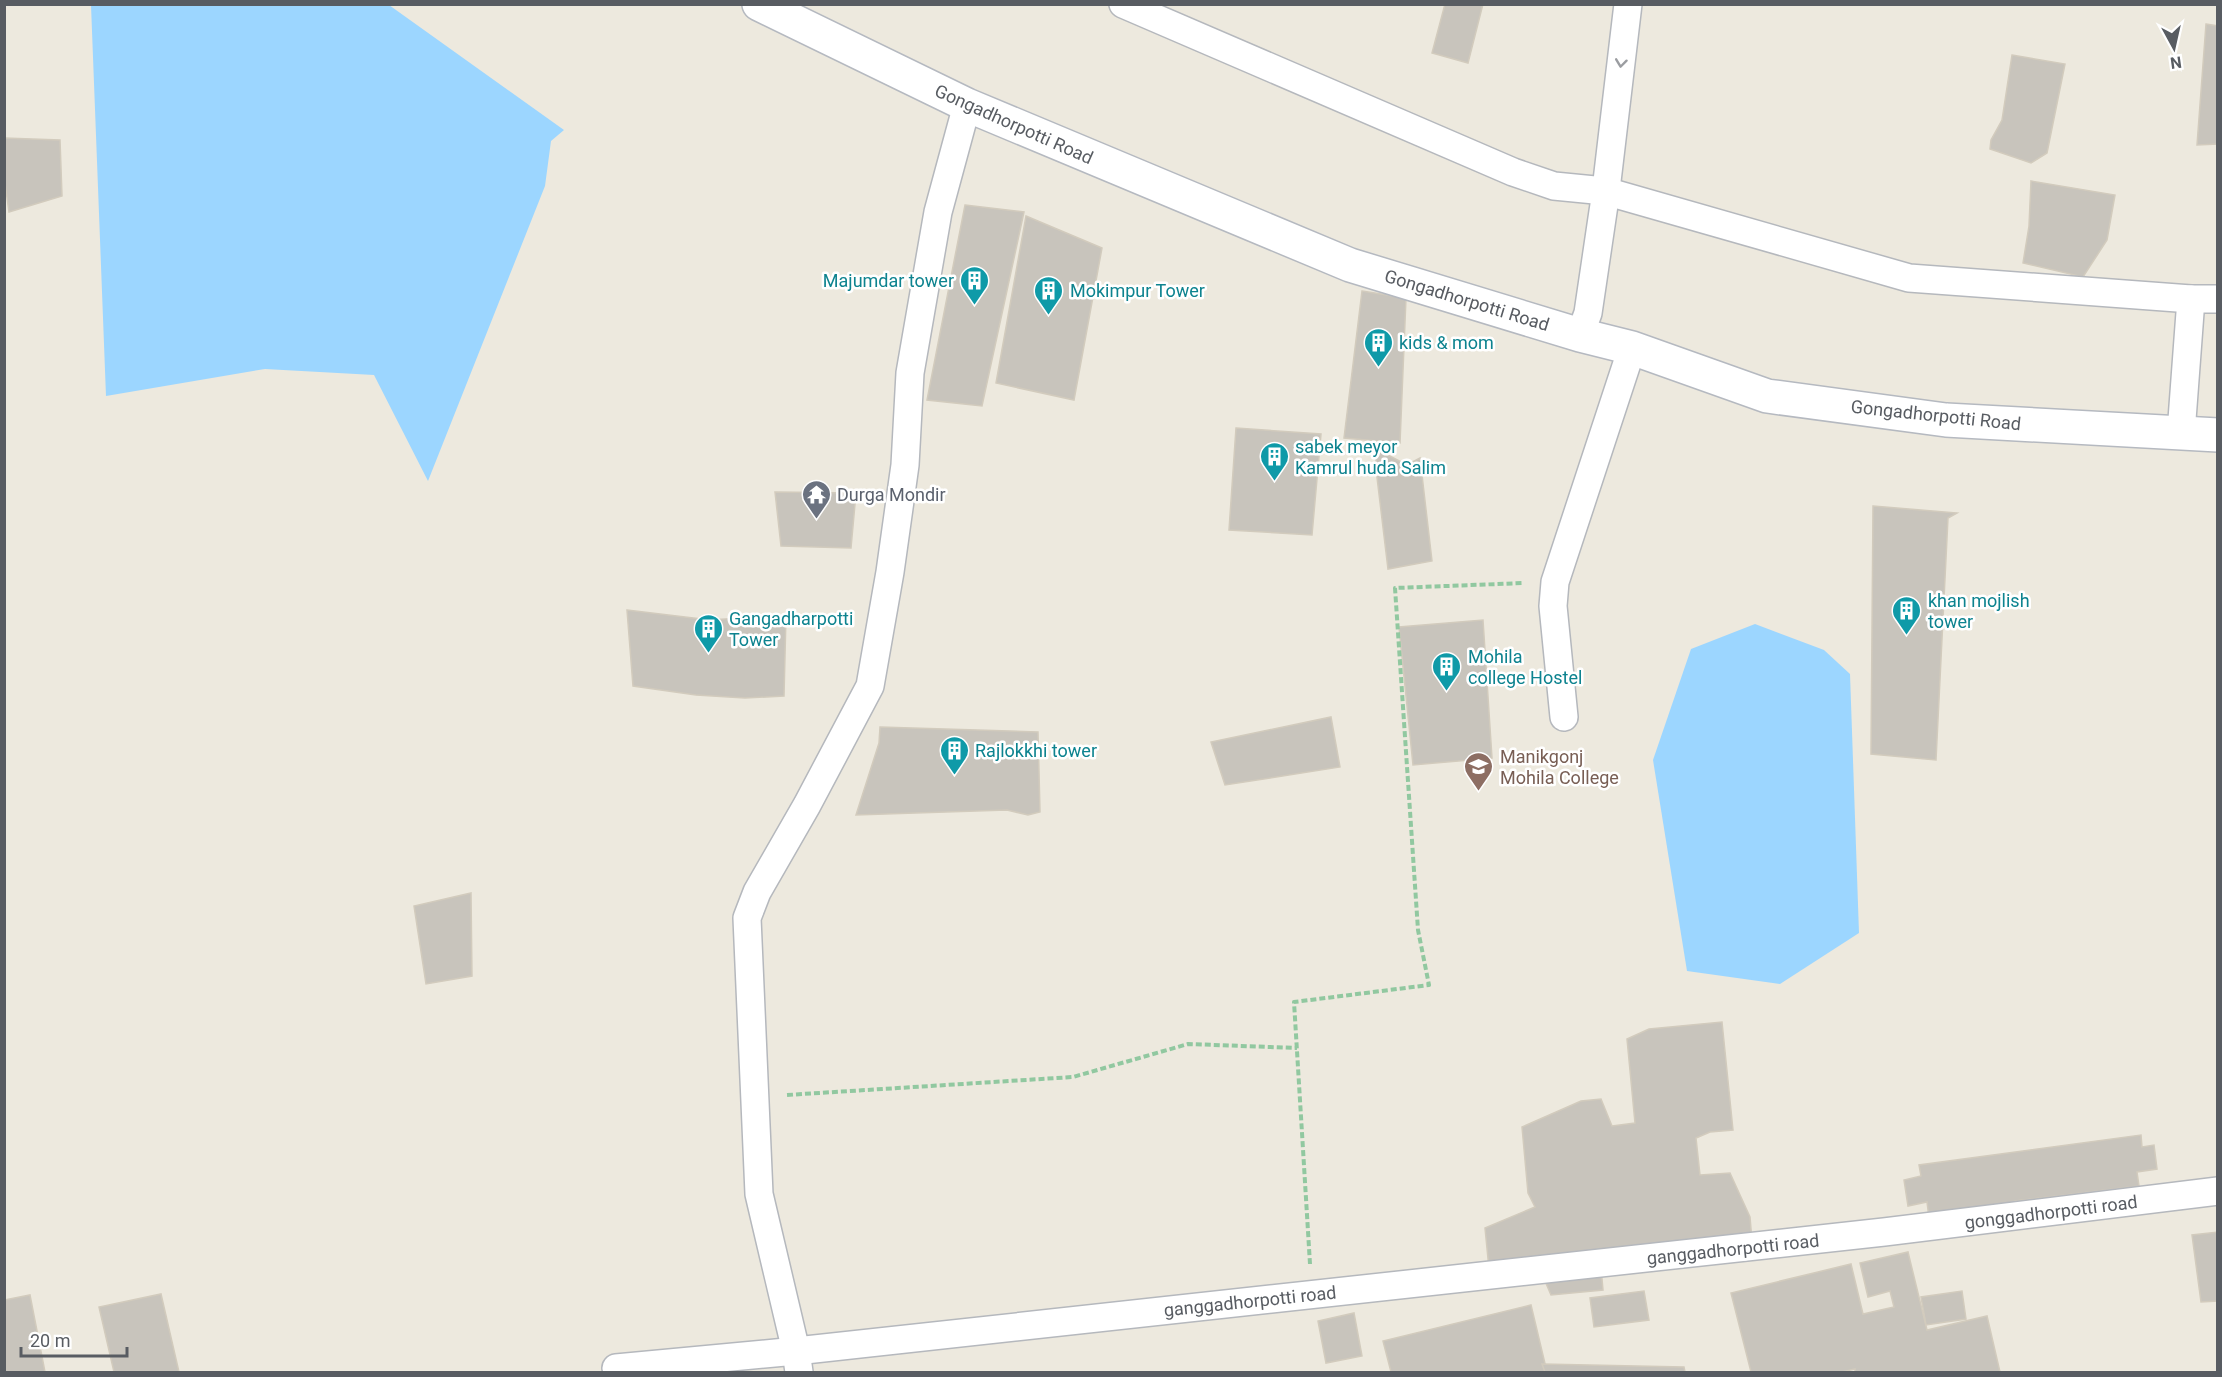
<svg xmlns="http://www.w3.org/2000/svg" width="2222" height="1377" viewBox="0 0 2222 1377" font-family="Roboto,sans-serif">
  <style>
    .water { fill: #9cd6ff }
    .building { fill: #c8c4bc; stroke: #d2cbbd; stroke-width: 1.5 }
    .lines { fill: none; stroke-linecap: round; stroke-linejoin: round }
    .street-casing { stroke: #b5b8bd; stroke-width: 30 }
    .secondary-casing { stroke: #b5b9c0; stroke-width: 36 }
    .path { stroke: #91c8a0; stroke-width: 4; stroke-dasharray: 6 3; stroke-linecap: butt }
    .street { stroke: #fff; stroke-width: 27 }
    .secondary { stroke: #fff; stroke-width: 33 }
    .oneway { stroke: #9b9da1 }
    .labels { text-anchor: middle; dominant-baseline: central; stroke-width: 5; stroke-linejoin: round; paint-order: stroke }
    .street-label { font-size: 18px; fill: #585c62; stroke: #fff }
    .culture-label { font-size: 18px; fill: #0d838f; stroke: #fff; text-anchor: start }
    .worship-label { font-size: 18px; fill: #5b616d; stroke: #fff; text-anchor: start }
    .education-label { font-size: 18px; fill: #785e54; stroke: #fff; text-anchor: start }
  </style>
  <rect width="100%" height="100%" fill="#ede9de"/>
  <g class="water">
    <polygon points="91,5 389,5 564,130 551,141 545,186 428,481 374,375 265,369 106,396"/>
    <polygon points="1755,624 1824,650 1850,674 1859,933 1780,984 1687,971 1653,760 1691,649"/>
  </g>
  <g class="building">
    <polygon points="1445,4 1483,4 1468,63 1432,53"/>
    <polygon points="2206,24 2218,26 2218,144 2197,145"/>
    <polygon points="2012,55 2065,64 2047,153 2031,163 1990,149 1991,140 2002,120"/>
    <polygon points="4,138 60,140 62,196 9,212 4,176"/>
    <polygon points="2031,181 2115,195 2107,240 2083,277 2023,263 2029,226"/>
    <polygon points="965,205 1024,212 982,406 927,400"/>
    <polygon points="1026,216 1102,248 1074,400 996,383"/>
    <polygon points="1362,291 1406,298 1400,443 1344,438"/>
    <polygon points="1236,428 1321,434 1312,535 1229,530"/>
    <polygon points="1376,449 1407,465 1420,458 1432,561 1388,569 1376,469"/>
    <polygon points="775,492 856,493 851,548 781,546"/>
    <polygon points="1873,506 1957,513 1948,518 1936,760 1871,754"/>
    <polygon points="627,610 710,620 786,615 784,696 745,698 696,695 633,686"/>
    <polygon points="1483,620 1492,758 1413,765 1399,627"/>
    <polygon points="1331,717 1340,767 1225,785 1211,742"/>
    <polygon points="880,727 1038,732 1040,812 1028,815 1007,810 856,815 879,743"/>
    <polygon points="471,893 472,976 426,984 414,906"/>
    <polygon points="1722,1022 1733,1130 1710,1132 1696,1138 1700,1175 1730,1173 1750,1217 1753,1253 1601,1268 1603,1290 1551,1295 1542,1274 1490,1279 1485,1228 1535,1207 1528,1193 1522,1127 1581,1101 1601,1099 1612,1126 1635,1123 1627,1039 1649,1029"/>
    <polygon points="2141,1135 2142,1147 2154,1145 2157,1169 2137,1172 2139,1186 2015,1201 2016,1207 1929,1218 1927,1202 1908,1206 1904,1180 1921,1176 1919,1165"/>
    <polygon points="2218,1232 2218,1301 2201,1302 2192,1235"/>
    <polygon points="1908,1252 1927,1330 1987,1316 2000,1372 1855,1372 1855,1369 1842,1372 1751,1372 1731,1293 1851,1264 1863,1314 1894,1307 1890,1291 1868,1297 1860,1263"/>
    <polygon points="1644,1291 1649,1320 1594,1327 1590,1298"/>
    <polygon points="1962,1291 1966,1319 1926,1325 1921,1297"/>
    <polygon points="161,1294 179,1372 114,1372 99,1307"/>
    <polygon points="30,1295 45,1372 4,1372 4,1300"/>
    <polygon points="1531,1305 1547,1372 1391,1372 1383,1341"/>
    <polygon points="1354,1313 1362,1356 1326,1363 1318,1321"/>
    <polygon points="1542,1364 1684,1367 1685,1372 1545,1372"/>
  </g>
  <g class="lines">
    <defs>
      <g id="street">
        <polyline points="1123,4 1513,172 1554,186 1605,191 1909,278 2191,299 2218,299"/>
        <polyline points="1580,335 1588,313 1605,198 1628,4"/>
        <polyline points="2181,433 2191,299"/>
        <polyline points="1564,717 1553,606 1555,582 1632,348"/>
        <polyline points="616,1368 796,1351 1884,1232 2218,1191"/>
        <polyline points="799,1372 796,1351 759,1194 747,918 757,892 807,805 870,686 890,572 905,465 910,373 938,212 967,105"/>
      </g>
      <polyline id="secondary" points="759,4 967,105 1350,265 1580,335 1632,348 1767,396 1946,420 2218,435"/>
    </defs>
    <use href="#street" class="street-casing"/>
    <use href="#secondary" class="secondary-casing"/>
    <g class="path">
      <polyline points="787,1095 1073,1077 1188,1044 1297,1048"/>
      <polyline points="1310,1264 1294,1002 1429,985 1418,930 1395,588 1524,583"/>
    </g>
    <use href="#street" class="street"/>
    <use href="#secondary" class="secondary"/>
  </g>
  <defs><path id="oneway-chevron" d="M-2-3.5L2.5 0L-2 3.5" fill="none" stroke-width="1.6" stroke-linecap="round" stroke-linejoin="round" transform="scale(1.5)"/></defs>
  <use class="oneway" href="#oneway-chevron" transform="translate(1621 63) rotate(97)"/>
  <defs>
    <symbol id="building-pin" viewBox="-11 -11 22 30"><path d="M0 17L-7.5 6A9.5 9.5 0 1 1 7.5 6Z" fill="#0f9aa8" stroke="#fff"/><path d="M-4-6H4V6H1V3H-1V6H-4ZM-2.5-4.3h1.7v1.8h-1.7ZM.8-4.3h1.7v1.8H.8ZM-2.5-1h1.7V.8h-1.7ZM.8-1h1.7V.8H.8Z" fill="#fff"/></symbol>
    <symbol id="temple-pin" viewBox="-11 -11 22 30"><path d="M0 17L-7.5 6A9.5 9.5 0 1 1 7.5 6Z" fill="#6b7280" stroke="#fff"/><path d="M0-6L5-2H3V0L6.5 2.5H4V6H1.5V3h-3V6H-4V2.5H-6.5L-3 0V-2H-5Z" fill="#fff"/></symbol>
    <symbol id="university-pin" viewBox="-11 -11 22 30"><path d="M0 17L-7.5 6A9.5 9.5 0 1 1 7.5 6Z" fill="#8d6e63" stroke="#fff"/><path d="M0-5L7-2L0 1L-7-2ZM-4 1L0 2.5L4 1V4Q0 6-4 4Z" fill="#fff"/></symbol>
  </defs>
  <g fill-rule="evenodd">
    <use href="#building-pin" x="958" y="264" width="33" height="45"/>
    <use href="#building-pin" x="1032" y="274" width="33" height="45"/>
    <use href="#building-pin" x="1362" y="326" width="33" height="45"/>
    <use href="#building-pin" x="1258" y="440" width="33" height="45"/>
    <use href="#temple-pin" x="800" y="478" width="33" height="45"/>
    <use href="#building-pin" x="1890" y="594" width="33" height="45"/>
    <use href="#building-pin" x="692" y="612" width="33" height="45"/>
    <use href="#building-pin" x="1430" y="650" width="33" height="45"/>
    <use href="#building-pin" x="938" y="734" width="33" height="45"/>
    <use href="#university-pin" x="1462" y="750" width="33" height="45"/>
  </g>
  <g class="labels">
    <g class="street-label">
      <text transform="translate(1014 124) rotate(24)">Gongadhorpotti Road</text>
      <text transform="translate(1467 300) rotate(17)">Gongadhorpotti Road</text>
      <text transform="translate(1936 415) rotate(6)">Gongadhorpotti Road</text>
      <text transform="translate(2051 1212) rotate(-7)">gonggadhorpotti road</text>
      <text transform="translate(1733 1249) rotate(-6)">ganggadhorpotti road</text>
      <text transform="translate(1250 1301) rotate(-6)">ganggadhorpotti road</text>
    </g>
    <g class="culture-label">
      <text x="954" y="280" text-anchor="end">Majumdar tower</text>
      <text x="1070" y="290">Mokimpur Tower</text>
      <text x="1399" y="342">kids &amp; mom</text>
      <text x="1295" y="446">sabek meyor<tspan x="1295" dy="21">Kamrul huda Salim</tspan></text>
      <text x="1928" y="600">khan mojlish<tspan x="1928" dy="21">tower</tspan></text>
      <text x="729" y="618">Gangadharpotti<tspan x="729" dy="21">Tower</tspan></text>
      <text x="1468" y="656">Mohila<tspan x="1468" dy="21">college Hostel</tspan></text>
      <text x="975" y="750">Rajlokkhi tower</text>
    </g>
    <g class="worship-label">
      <text x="837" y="494">Durga Mondir</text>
    </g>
    <g class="education-label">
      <text x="1500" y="756">Manikgonj<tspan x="1500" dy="21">Mohila College</tspan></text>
    </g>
  </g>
  <rect width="2222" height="1377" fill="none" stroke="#585c62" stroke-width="12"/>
  <g transform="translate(2174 48) rotate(172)" stroke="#ffffff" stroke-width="4.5" paint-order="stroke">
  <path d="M0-4.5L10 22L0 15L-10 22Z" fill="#585c62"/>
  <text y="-9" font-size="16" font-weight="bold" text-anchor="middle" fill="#585c62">N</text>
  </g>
  <path d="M21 1347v9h106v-9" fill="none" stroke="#585c62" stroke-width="3"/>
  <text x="30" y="1347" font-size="18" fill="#585c62" stroke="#ffffff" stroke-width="4.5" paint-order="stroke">20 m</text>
</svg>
